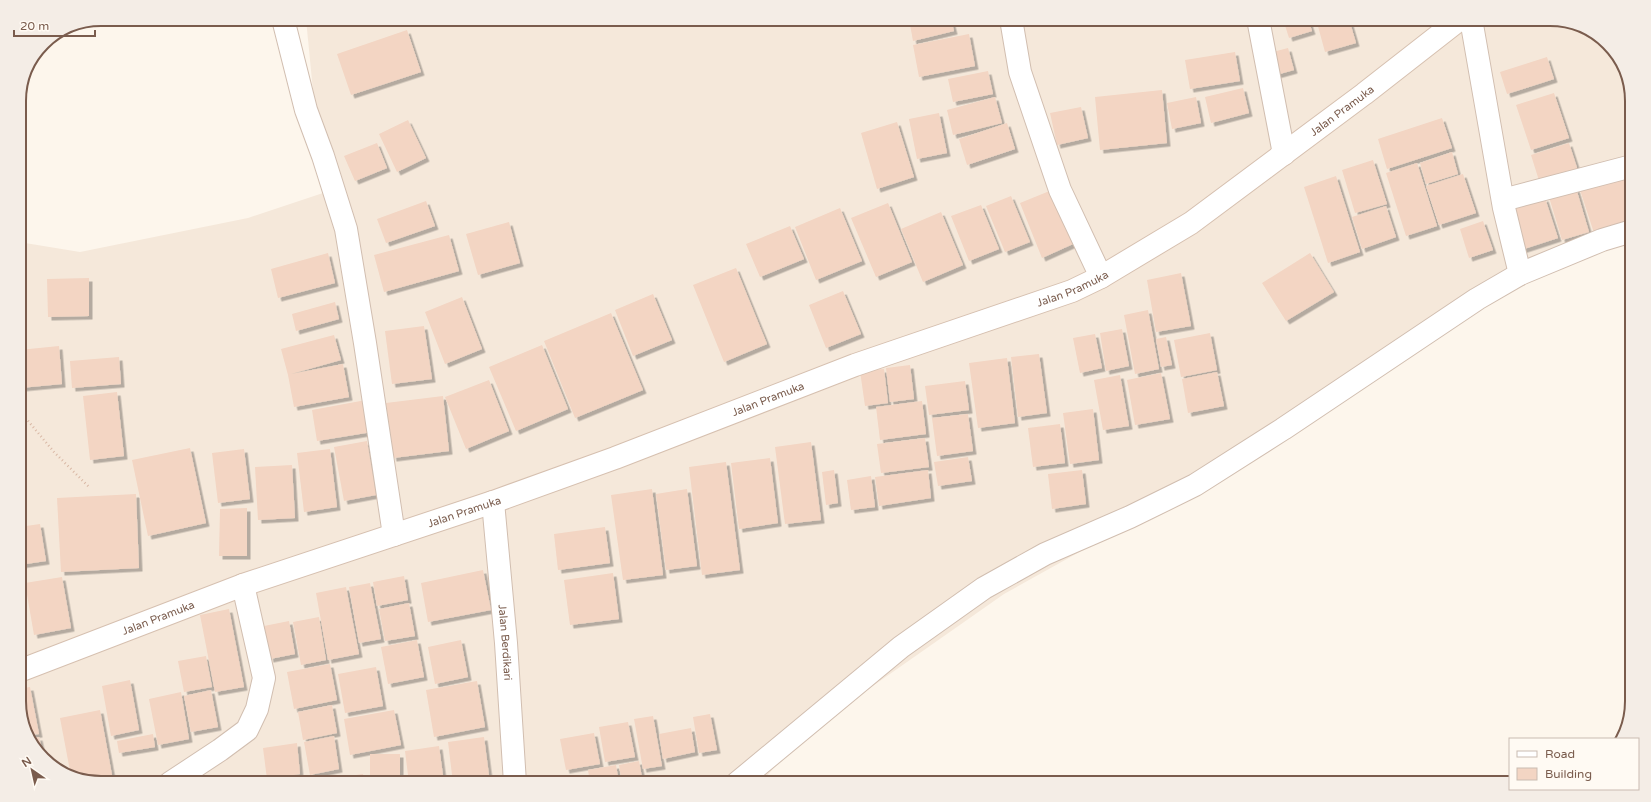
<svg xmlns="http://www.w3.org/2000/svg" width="1651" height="802" viewBox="0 0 1651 802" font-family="'Varela Round',sans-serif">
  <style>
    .residential { fill: #f5e8da }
    .building { fill: #f3d5c3; filter: url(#shadow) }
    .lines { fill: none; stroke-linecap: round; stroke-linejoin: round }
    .street-casing { stroke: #d1beb0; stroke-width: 24 }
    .secondary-casing { stroke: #d6c0b0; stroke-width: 24 }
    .path { stroke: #d9b8a5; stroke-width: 2.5; stroke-dasharray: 1 3; stroke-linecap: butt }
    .street { stroke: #fff; stroke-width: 22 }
    .secondary { stroke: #fff; stroke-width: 22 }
    .labels { text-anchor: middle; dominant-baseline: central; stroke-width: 3; stroke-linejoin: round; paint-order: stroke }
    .street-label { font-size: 11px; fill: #7a5c4d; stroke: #fffaf3 }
    .rim { fill: none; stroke: #7a5c4d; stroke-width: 2 }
  </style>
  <defs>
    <filter id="shadow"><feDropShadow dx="3.5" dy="3.5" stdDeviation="0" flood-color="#0004"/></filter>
  </defs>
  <rect width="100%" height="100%" fill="#fdf6ec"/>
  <polygon class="residential" points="306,19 1550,19 1586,27 1618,55 1632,96 1632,243 1522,266 1200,485 1004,594 800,737 761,783 101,783 65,775 33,747 19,707 19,242 80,252 248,218 323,193"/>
  <g class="building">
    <polygon points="909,19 951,19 954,31 913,41"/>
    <polygon points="1283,19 1308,19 1312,31 1289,38"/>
    <polygon points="1316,19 1349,19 1356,43 1325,52"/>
    <polygon points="407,30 421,72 351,95 337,54"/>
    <polygon points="969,34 975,66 919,77 913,45"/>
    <polygon points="1288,48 1294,70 1276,75 1269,53"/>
    <polygon points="1235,52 1240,81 1190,89 1185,60"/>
    <polygon points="1547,57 1554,79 1507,94 1500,72"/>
    <polygon points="988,71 993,94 953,102 948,79"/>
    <polygon points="1243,88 1249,113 1211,123 1205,97"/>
    <polygon points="1162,90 1167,143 1100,150 1095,97"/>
    <polygon points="1554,93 1569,138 1531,150 1516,105"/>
    <polygon points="995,97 1002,123 953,135 947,110"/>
    <polygon points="1196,97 1201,123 1172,129 1167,103"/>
    <polygon points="1081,107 1088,138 1057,145 1050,113"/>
    <polygon points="939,113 947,153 917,159 909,119"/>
    <polygon points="1442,118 1452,148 1387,169 1378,139"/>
    <polygon points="408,120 426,158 397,172 379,134"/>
    <polygon points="897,122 914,177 877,189 861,133"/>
    <polygon points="1007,123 1015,149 967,165 959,139"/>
    <polygon points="377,143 387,168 355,181 344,156"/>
    <polygon points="1569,143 1579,174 1541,187 1531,155"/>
    <polygon points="1452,152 1458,174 1426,184 1420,163"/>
    <polygon points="1373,160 1387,204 1355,213 1342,170"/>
    <polygon points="1417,163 1437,226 1406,236 1386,173"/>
    <polygon points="1463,174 1476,213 1439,225 1426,186"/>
    <polygon points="1625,175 1632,196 1632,221 1594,233 1580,190"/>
    <polygon points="1336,176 1360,252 1328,263 1304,187"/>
    <polygon points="1576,188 1589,232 1562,240 1549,197"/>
    <polygon points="1052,190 1073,244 1042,258 1020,203"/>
    <polygon points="1011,196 1030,242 1005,252 986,206"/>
    <polygon points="1545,198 1558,238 1521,250 1508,210"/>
    <polygon points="426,201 435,226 386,243 377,219"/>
    <polygon points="888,203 912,262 876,277 851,218"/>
    <polygon points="981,205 999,249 969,261 951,216"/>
    <polygon points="1386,206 1396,237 1362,249 1352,217"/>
    <polygon points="840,208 862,261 816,280 795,227"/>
    <polygon points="941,212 963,265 923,282 901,229"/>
    <polygon points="1483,221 1493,250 1469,258 1460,229"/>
    <polygon points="509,222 520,263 478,275 466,234"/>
    <polygon points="790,226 804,259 760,277 746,244"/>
    <polygon points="449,235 459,271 384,292 374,255"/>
    <polygon points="328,253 335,283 278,298 271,269"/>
    <polygon points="1310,253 1334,292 1286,321 1262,283"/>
    <polygon points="736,268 767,344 724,362 693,285"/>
    <polygon points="1181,273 1191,326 1156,332 1147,280"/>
    <polygon points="89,278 89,316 48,317 47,279"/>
    <polygon points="843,291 861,334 826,348 809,305"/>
    <polygon points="653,294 672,340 633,356 615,310"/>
    <polygon points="462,297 482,349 445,364 425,312"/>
    <polygon points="335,302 339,319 296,331 292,314"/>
    <polygon points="1148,310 1159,369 1135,374 1124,315"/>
    <polygon points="611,313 643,390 575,418 544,341"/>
    <polygon points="424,326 432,379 392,384 385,331"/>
    <polygon points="1122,329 1129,366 1106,371 1100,333"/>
    <polygon points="1210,333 1217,370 1181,377 1174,340"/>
    <polygon points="1095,334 1102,368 1080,373 1073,338"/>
    <polygon points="334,335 341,360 291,374 343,364 349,397 294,407 288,375 281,349"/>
    <polygon points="1166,337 1172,365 1161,367 1156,339"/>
    <polygon points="542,345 568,409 516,431 489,367"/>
    <polygon points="59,346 62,384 20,388 19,350"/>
    <polygon points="1039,354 1047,413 1018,417 1011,357"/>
    <polygon points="119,357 121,384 72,388 70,361"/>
    <polygon points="1007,358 1015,423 978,428 969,363"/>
    <polygon points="910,365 914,399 890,402 886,368"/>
    <polygon points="884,369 888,403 865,406 860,371"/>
    <polygon points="1217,372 1224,406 1188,413 1182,379"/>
    <polygon points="1161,373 1170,419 1135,425 1127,380"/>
    <polygon points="1120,375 1129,426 1103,430 1094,380"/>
    <polygon points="489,380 509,431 466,449 445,397"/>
    <polygon points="965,381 969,410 929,415 925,386"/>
    <polygon points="117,392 124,456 90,460 83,396"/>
    <polygon points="443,396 449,451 393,458 386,403"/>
    <polygon points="366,400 372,432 317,441 312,410"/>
    <polygon points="922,401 926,434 880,440 876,407"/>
    <polygon points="1093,409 1099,460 1070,464 1063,413"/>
    <polygon points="968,414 973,451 937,456 932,418"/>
    <polygon points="1060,424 1065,463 1033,467 1028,428"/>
    <polygon points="925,438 929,467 881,473 877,444"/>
    <polygon points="367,441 376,495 344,501 334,447"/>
    <polygon points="811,442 821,520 785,524 775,447"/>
    <polygon points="190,448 206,523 148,536 132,460"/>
    <polygon points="244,449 250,499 218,503 212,453"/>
    <polygon points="330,449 337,507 304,512 297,453"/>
    <polygon points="968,457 972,481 938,486 934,462"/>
    <polygon points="770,458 778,523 739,529 731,463"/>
    <polygon points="726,462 740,570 702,575 689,467"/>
    <polygon points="292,465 295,518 258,520 255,467"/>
    <polygon points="834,470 838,503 826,505 822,472"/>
    <polygon points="928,470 931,498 879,506 875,477"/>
    <polygon points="1082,470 1086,504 1052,509 1048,474"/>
    <polygon points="871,476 875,507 851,510 847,480"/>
    <polygon points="652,489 663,575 623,580 611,495"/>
    <polygon points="687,489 697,566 666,570 656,494"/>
    <polygon points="136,494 139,568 61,572 57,498"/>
    <polygon points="247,508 247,556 219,556 220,509"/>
    <polygon points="40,524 46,561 19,565 19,527"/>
    <polygon points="605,527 610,563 558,570 554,534"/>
    <polygon points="483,570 491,610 428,622 421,583"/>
    <polygon points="613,573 619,619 570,625 564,580"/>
    <polygon points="404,576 408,600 377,606 373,582"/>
    <polygon points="62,577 71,628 34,635 25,583"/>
    <polygon points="370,583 381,639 359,643 349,587"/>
    <polygon points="346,587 359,654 328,660 316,593"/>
    <polygon points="409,603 415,636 385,641 379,609"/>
    <polygon points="229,609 244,687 215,692 200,615"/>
    <polygon points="319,617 326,660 301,665 293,622"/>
    <polygon points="289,621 295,654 270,659 264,626"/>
    <polygon points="417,640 424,677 388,684 381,647"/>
    <polygon points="461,640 468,677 435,684 428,647"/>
    <polygon points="206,656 212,687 184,692 178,661"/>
    <polygon points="330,664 337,700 294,709 287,672"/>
    <polygon points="376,667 383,706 345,713 338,674"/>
    <polygon points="130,680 139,730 111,736 102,686"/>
    <polygon points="477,681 485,727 434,737 426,690"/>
    <polygon points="30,687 39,734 29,735 19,707 19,689"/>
    <polygon points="211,690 218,727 191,732 184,696"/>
    <polygon points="181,692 189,739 158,745 149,699"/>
    <polygon points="332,705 337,733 303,740 298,712"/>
    <polygon points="100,710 112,775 87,780 71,776 60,718"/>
    <polygon points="394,710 401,745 350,755 344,719"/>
    <polygon points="710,714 717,750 699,753 693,717"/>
    <polygon points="653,716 662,766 643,769 634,719"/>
    <polygon points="628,722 635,757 605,762 599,727"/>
    <polygon points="691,728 695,752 663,759 659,734"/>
    <polygon points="594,733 600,764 566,770 560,739"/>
    <polygon points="153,734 155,747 119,753 117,741"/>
    <polygon points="334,736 339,769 310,775 304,742"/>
    <polygon points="39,737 43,755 33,747 30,739"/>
    <polygon points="484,737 490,783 453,783 448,742"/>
    <polygon points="297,743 300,774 267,779 263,748"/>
    <polygon points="439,746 444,783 409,783 405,751"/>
    <rect x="370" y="754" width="30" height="29"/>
    <polygon points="639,761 643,783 622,783 619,765"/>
    <polygon points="616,765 619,783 590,783 588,770"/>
    <polygon points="363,774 365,783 335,783 334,778"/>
    <polygon points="328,777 329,783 291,783 291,782"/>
    <polygon points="276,781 276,783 266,783 266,782"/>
  </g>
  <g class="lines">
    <defs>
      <g id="street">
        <polyline points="283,19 306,110 323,156 346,229 365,343 394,535"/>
        <polyline points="1011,19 1020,72 1060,190 1101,277"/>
        <polyline points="1258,19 1284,154"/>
        <polyline points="1471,19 1504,208 1520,274"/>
        <polyline points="1503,200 1632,166"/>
        <path id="s1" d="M 493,502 L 506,643 L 515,783"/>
        <polyline points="170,783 220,750 247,730 257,709 264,678 243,585"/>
        <polyline points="737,783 901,647 984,588 1045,554 1130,517 1195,485 1283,429 1477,299 1520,274 1602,240 1632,231"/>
      </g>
      <g id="secondary">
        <path id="s2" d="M 19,671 L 243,585 L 493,502 L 615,458 L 855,365 L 1072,291 L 1101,277 L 1191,223 L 1364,94 L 1460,19"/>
      </g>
    </defs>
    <use href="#street" class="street-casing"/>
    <use href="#secondary" class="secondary-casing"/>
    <polyline class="path" points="19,413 24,416 54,452 90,488"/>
    <use href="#street" class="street"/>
    <use href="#secondary" class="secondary"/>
  </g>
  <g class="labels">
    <g class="street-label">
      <text stroke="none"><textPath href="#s2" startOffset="1445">Jalan Pramuka</textPath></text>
      <text stroke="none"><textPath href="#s2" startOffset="1121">Jalan Pramuka</textPath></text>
      <text stroke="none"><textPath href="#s2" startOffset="797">Jalan Pramuka</textPath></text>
      <text stroke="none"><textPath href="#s2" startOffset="473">Jalan Pramuka</textPath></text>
      <text stroke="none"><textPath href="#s2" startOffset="149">Jalan Pramuka</textPath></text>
      <text stroke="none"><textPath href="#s1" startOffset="141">Jalan Berdikari</textPath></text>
    </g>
  </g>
  <path d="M0 0H1651V802H0ZM101 26H1550A75 75 0 0 1 1625 101V701A75 75 0 0 1 1550 776H101A75 75 0 0 1 26 701V101A75 75 0 0 1 101 26Z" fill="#f4ede6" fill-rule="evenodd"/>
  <path class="rim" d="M101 26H1550A75 75 0 0 1 1625 101V701A75 75 0 0 1 1550 776H101A75 75 0 0 1 26 701V101A75 75 0 0 1 101 26Z"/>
  <rect x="1509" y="738" width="130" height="52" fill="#fffaf3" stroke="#cabbb1"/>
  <rect x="1517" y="751" width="20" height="6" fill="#ffffff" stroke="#cabbb1"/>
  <text x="1545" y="758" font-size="12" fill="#7a5c4d">Road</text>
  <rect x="1517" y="768" width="20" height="12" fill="#f3d5c3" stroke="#cabbb1"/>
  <text x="1545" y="778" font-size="12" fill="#7a5c4d">Building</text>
  <g transform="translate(32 770) rotate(326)" stroke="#fffaf3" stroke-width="3" paint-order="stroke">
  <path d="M0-3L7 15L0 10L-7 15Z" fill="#7a5c4d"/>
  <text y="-6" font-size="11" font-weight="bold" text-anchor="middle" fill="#7a5c4d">N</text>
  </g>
  <path d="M14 30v6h81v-6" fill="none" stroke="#7a5c4d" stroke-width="2"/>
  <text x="20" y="30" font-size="12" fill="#7a5c4d" stroke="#fffaf3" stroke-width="3" paint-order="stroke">20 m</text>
</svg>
